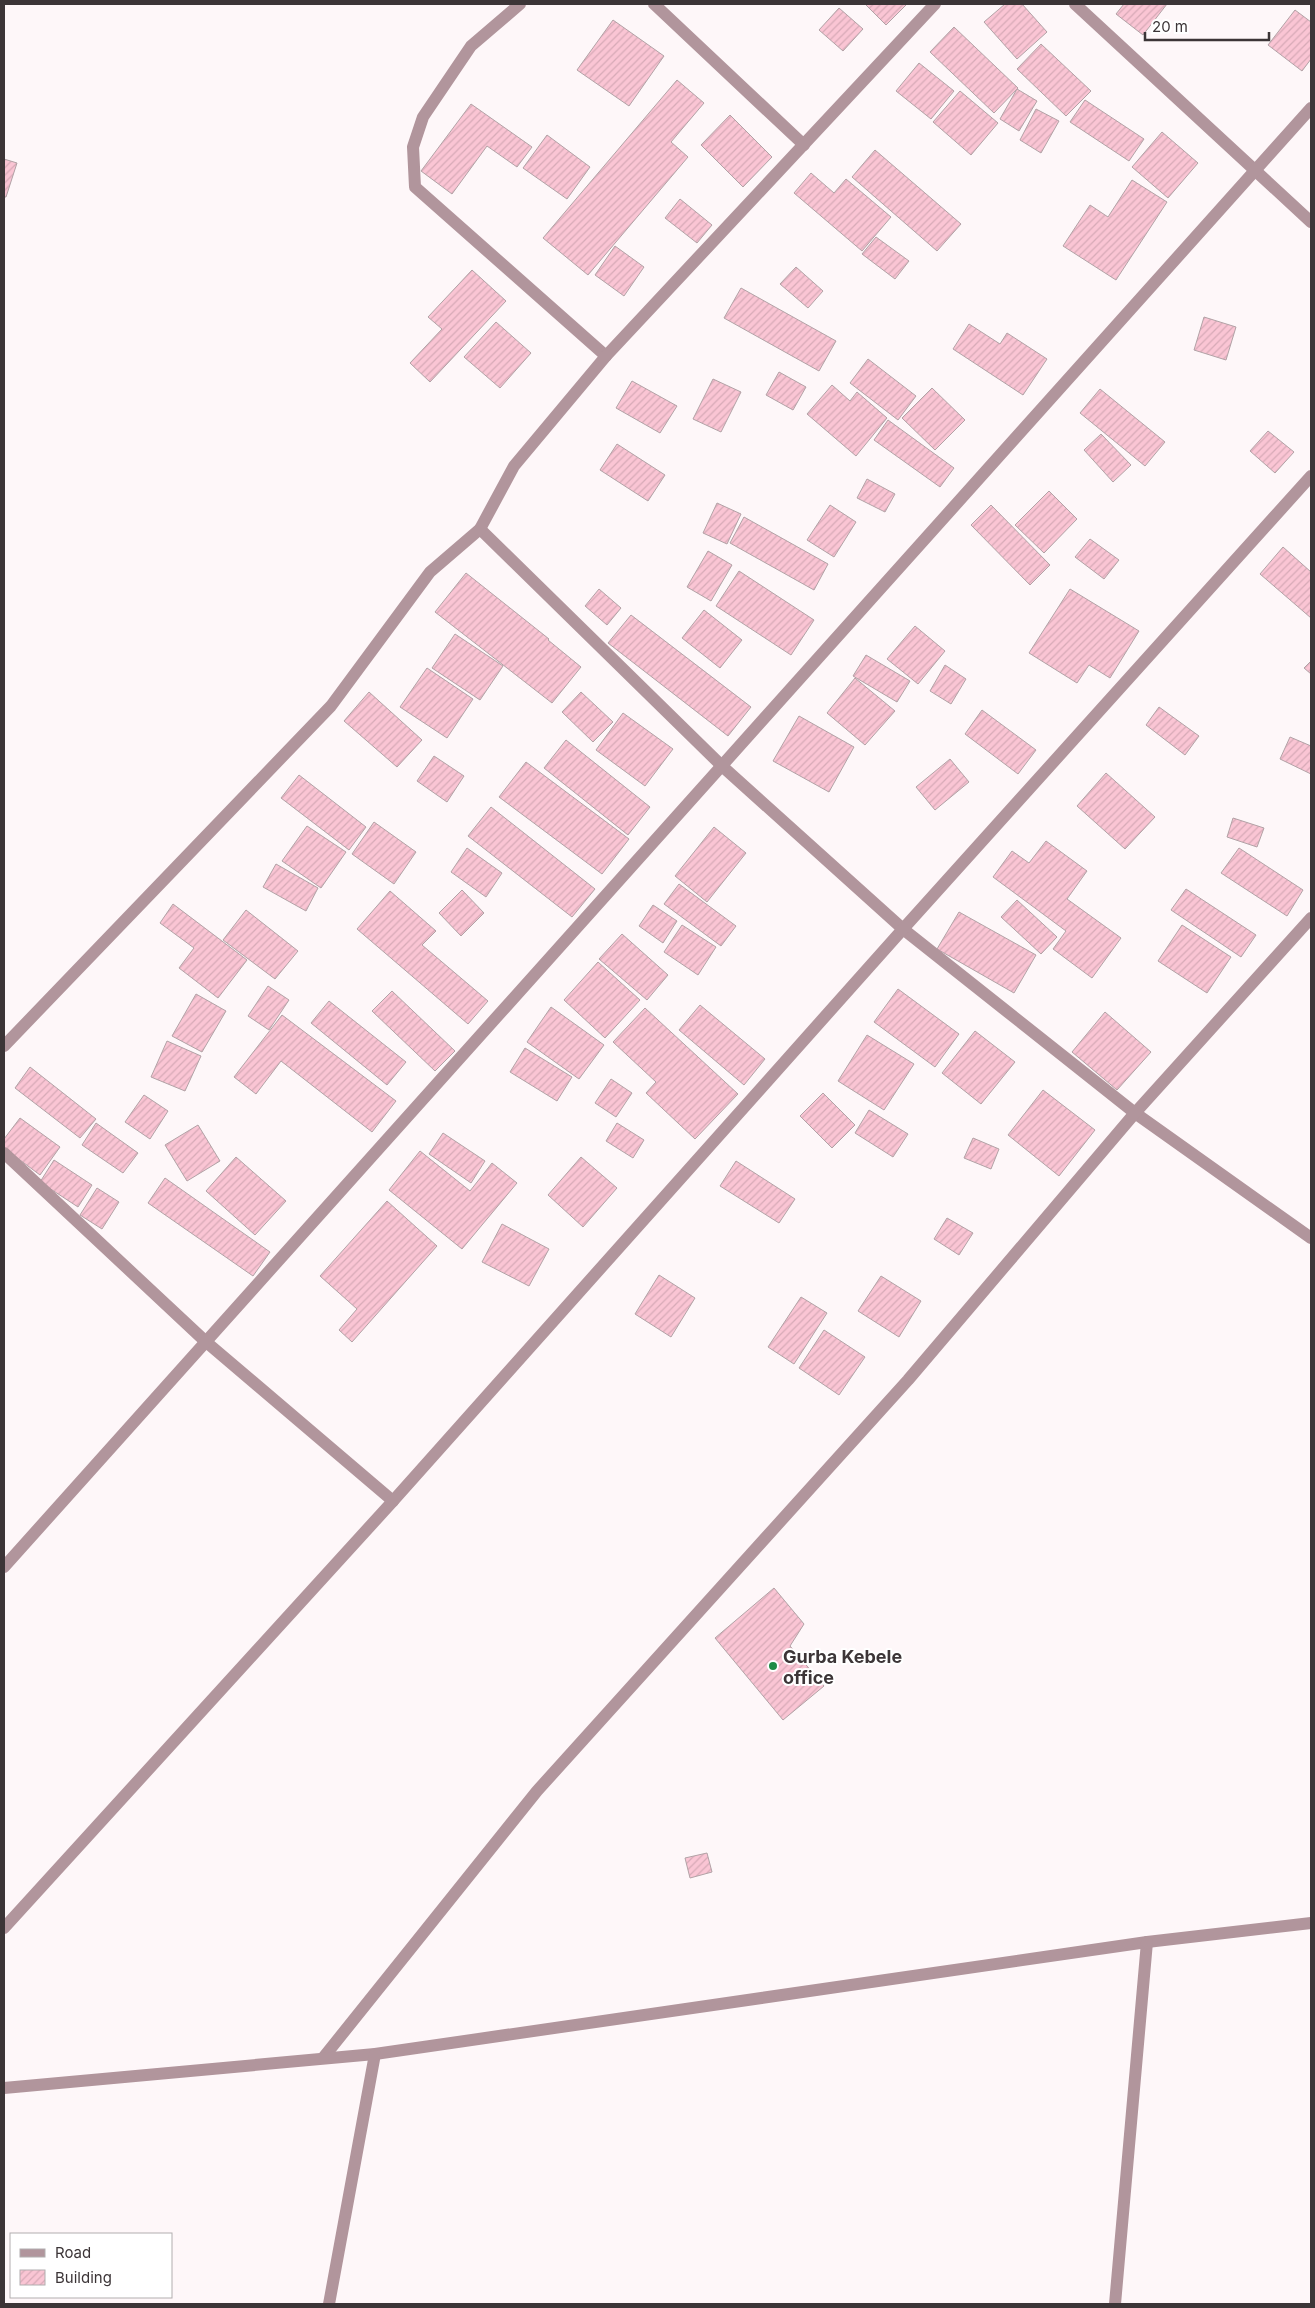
<svg xmlns="http://www.w3.org/2000/svg" width="1315" height="2308" viewBox="0 0 1315 2308" font-family="Inter,sans-serif">
  <style>
    .building { fill: url(#building-hatch); stroke: #b2a2a6 }
    .lines { fill: none; stroke-linecap: round; stroke-linejoin: round }
    .minor { stroke: #b1959c; stroke-width: 12 }
    .poi-dot { fill: #1d8c45; stroke: #fff; stroke-width: 2 }
    .labels { text-anchor: middle; dominant-baseline: central; stroke-width: 4; stroke-linejoin: round; paint-order: stroke }
    .poi-label { font-size: 18px; font-weight: bold; fill: #3c3537; stroke: #fff; text-anchor: start }
  </style>
  <defs>
    <pattern id="building-hatch" width="6" height="6" patternUnits="userSpaceOnUse" patternTransform="scale(1.25)"><rect width="6" height="6" fill="#fac5d4"/><path d="M-1 1l2-2M0 6l6-6M5 7l2-2" fill="none" stroke="#d7aab7"/></pattern>
  </defs>
  <rect width="100%" height="100%" fill="#fef7f9"/>
  <g class="building">
    <polygon points="865,4 907,4 886,25"/>
    <polygon points="1005,4 1022,4 1047,32 1017,59 984,22"/>
    <polygon points="1124,4 1167,4 1143,35 1116,14"/>
    <polygon points="839,8 863,29 843,51 819,30"/>
    <polygon points="1295,10 1311,22 1311,59 1302,71 1268,45"/>
    <polygon points="613,20 664,56 629,106 577,70"/>
    <polygon points="954,27 1018,88 994,113 930,52"/>
    <polygon points="1041,44 1091,91 1066,116 1017,69"/>
    <polygon points="919,63 954,91 931,119 896,91"/>
    <polygon points="677,80 704,103 671,142 688,157 588,275 543,238"/>
    <polygon points="1017,89 1037,101 1019,131 1000,119"/>
    <polygon points="960,91 998,123 971,155 933,122"/>
    <polygon points="1085,100 1144,139 1129,161 1070,122"/>
    <polygon points="471,104 532,147 517,167 487,146 452,194 421,171"/>
    <polygon points="1036,109 1059,121 1041,153 1020,140"/>
    <polygon points="730,115 772,157 743,187 701,145"/>
    <polygon points="1162,132 1198,163 1168,198 1132,167"/>
    <polygon points="547,135 590,167 567,199 523,168"/>
    <polygon points="875,150 961,224 937,251 852,177"/>
    <polygon points="4,159 17,163 6,197 4,197"/>
    <polygon points="811,173 834,193 846,179 891,217 862,251 794,193"/>
    <polygon points="1132,180 1167,202 1116,280 1063,246 1090,205 1108,217"/>
    <polygon points="680,199 712,225 697,243 665,218"/>
    <polygon points="876,237 909,261 895,279 862,254"/>
    <polygon points="615,246 644,267 624,296 595,275"/>
    <polygon points="796,267 823,291 808,308 780,284"/>
    <polygon points="472,270 506,301 430,382 410,363 442,329 428,317"/>
    <polygon points="741,288 836,341 819,371 724,318"/>
    <polygon points="1204,317 1236,327 1226,360 1194,350"/>
    <polygon points="496,322 531,353 500,388 464,357"/>
    <polygon points="969,324 1000,344 1007,333 1047,359 1023,395 953,349"/>
    <polygon points="868,359 916,396 898,420 850,383"/>
    <polygon points="779,372 806,387 793,410 766,395"/>
    <polygon points="713,379 741,392 721,432 693,419"/>
    <polygon points="632,381 677,406 660,433 616,408"/>
    <polygon points="832,385 850,401 857,392 887,418 856,456 807,414"/>
    <polygon points="932,388 965,420 935,450 902,418"/>
    <polygon points="1100,389 1165,442 1145,466 1080,413"/>
    <polygon points="888,420 954,468 940,487 874,440"/>
    <polygon points="1268,431 1294,452 1275,473 1250,451"/>
    <polygon points="1101,434 1131,465 1113,482 1084,450"/>
    <polygon points="617,444 665,475 648,501 600,470"/>
    <polygon points="867,479 895,494 885,512 857,498"/>
    <polygon points="1049,491 1077,519 1044,553 1015,525"/>
    <polygon points="717,503 741,514 727,544 703,533"/>
    <polygon points="830,505 856,522 834,557 807,540"/>
    <polygon points="991,505 1050,565 1030,585 971,525"/>
    <polygon points="744,517 828,564 814,590 730,543"/>
    <polygon points="1090,539 1119,560 1104,579 1075,557"/>
    <polygon points="1283,547 1311,572 1311,618 1260,574"/>
    <polygon points="708,551 732,565 711,601 687,587"/>
    <polygon points="739,571 814,620 791,655 716,606"/>
    <polygon points="466,573 549,639 548,640 581,667 552,703 435,612"/>
    <polygon points="599,589 621,608 607,625 585,606"/>
    <polygon points="1070,589 1139,631 1110,678 1089,665 1077,683 1029,653"/>
    <polygon points="704,610 742,640 720,668 682,638"/>
    <polygon points="631,615 751,707 728,736 608,643"/>
    <polygon points="915,626 945,651 918,684 887,659"/>
    <polygon points="455,634 503,666 480,700 432,668"/>
    <polygon points="866,655 910,681 897,702 853,676"/>
    <polygon points="1311,661 1311,674 1304,668"/>
    <polygon points="945,665 966,679 951,704 930,691"/>
    <polygon points="427,668 473,699 447,738 400,707"/>
    <polygon points="855,678 895,711 865,745 827,713"/>
    <polygon points="369,692 422,740 397,767 344,721"/>
    <polygon points="581,692 613,722 593,742 562,712"/>
    <polygon points="1159,707 1199,736 1185,755 1146,725"/>
    <polygon points="982,710 1036,750 1018,774 965,734"/>
    <polygon points="623,713 673,749 645,786 596,750"/>
    <polygon points="799,716 854,747 829,792 773,761"/>
    <polygon points="1290,737 1311,746 1311,774 1280,759"/>
    <polygon points="566,740 650,807 628,835 544,768"/>
    <polygon points="434,756 464,776 447,802 417,781"/>
    <polygon points="950,759 969,782 935,810 916,787"/>
    <polygon points="526,762 629,839 602,874 499,797"/>
    <polygon points="1106,773 1155,817 1125,849 1077,806"/>
    <polygon points="299,775 366,827 349,850 281,798"/>
    <polygon points="491,807 595,889 572,917 468,836"/>
    <polygon points="1233,818 1264,828 1257,847 1227,837"/>
    <polygon points="374,822 416,852 394,884 352,854"/>
    <polygon points="307,826 346,852 321,888 282,861"/>
    <polygon points="714,827 746,853 707,902 675,876"/>
    <polygon points="1046,841 1087,871 1067,899 1121,938 1092,978 1053,949 1066,931 993,877 1012,851 1029,863"/>
    <polygon points="467,848 502,873 486,897 451,872"/>
    <polygon points="1239,848 1303,890 1287,916 1221,873"/>
    <polygon points="276,864 318,888 306,911 263,887"/>
    <polygon points="679,884 736,926 721,946 664,904"/>
    <polygon points="1186,889 1256,935 1241,957 1171,910"/>
    <polygon points="462,890 484,913 461,936 439,913"/>
    <polygon points="390,891 436,931 422,945 488,1001 468,1024 357,929"/>
    <polygon points="1017,900 1057,937 1041,954 1001,917"/>
    <polygon points="173,904 247,960 218,998 179,968 194,948 160,923"/>
    <polygon points="653,905 677,921 663,943 639,926"/>
    <polygon points="246,910 298,951 275,979 223,940"/>
    <polygon points="959,912 1036,955 1014,993 937,949"/>
    <polygon points="682,925 716,947 698,975 664,952"/>
    <polygon points="1182,925 1231,957 1207,993 1158,961"/>
    <polygon points="622,934 668,975 647,1000 599,959"/>
    <polygon points="598,962 640,1000 605,1038 564,1000"/>
    <polygon points="268,986 289,1000 269,1030 248,1016"/>
    <polygon points="898,989 959,1034 935,1067 874,1022"/>
    <polygon points="392,991 455,1051 435,1071 372,1011"/>
    <polygon points="196,994 226,1011 202,1052 172,1036"/>
    <polygon points="329,1001 406,1062 387,1085 311,1023"/>
    <polygon points="700,1005 765,1059 744,1085 679,1030"/>
    <polygon points="551,1007 604,1045 579,1079 527,1042"/>
    <polygon points="645,1008 738,1094 695,1139 646,1093 656,1082 613,1042"/>
    <polygon points="1105,1012 1151,1052 1117,1090 1072,1052"/>
    <polygon points="282,1015 396,1101 372,1132 281,1061 256,1094 234,1077"/>
    <polygon points="975,1031 1015,1062 981,1104 942,1073"/>
    <polygon points="867,1035 914,1064 884,1110 838,1081"/>
    <polygon points="167,1041 201,1056 185,1091 151,1077"/>
    <polygon points="525,1048 572,1077 557,1101 510,1072"/>
    <polygon points="30,1067 96,1119 80,1138 15,1088"/>
    <polygon points="611,1079 632,1093 616,1117 595,1103"/>
    <polygon points="1043,1090 1095,1130 1059,1176 1008,1135"/>
    <polygon points="823,1093 855,1125 832,1148 800,1116"/>
    <polygon points="144,1095 168,1111 150,1139 125,1122"/>
    <polygon points="869,1110 908,1134 893,1157 855,1133"/>
    <polygon points="20,1118 60,1147 40,1175 4,1148 4,1139"/>
    <polygon points="96,1123 138,1153 123,1173 82,1145"/>
    <polygon points="617,1123 644,1140 633,1158 606,1141"/>
    <polygon points="198,1125 220,1161 187,1181 165,1145"/>
    <polygon points="443,1133 485,1161 471,1183 429,1154"/>
    <polygon points="973,1138 999,1149 991,1169 964,1158"/>
    <polygon points="420,1151 470,1191 492,1163 517,1183 462,1249 389,1190"/>
    <polygon points="236,1157 286,1201 255,1235 206,1191"/>
    <polygon points="581,1157 617,1188 583,1227 548,1195"/>
    <polygon points="54,1160 92,1185 78,1207 40,1182"/>
    <polygon points="736,1161 795,1199 779,1223 720,1186"/>
    <polygon points="165,1178 270,1252 253,1276 148,1203"/>
    <polygon points="97,1188 119,1202 102,1229 80,1215"/>
    <polygon points="387,1201 437,1246 352,1342 339,1330 357,1309 320,1276"/>
    <polygon points="947,1218 973,1233 959,1255 934,1239"/>
    <polygon points="502,1224 549,1249 529,1286 482,1262"/>
    <polygon points="659,1275 695,1298 671,1337 635,1314"/>
    <polygon points="881,1276 921,1301 899,1337 858,1311"/>
    <polygon points="801,1297 827,1313 794,1364 768,1347"/>
    <polygon points="824,1330 865,1357 839,1395 799,1368"/>
    <polygon points="774,1588 804,1624 790,1646 824,1686 783,1720 715,1638"/>
    <polygon points="707,1853 712,1872 690,1878 685,1858"/>
  </g>
  <g class="lines">
    <g class="minor">
      <polyline points="520,4 471,46 423,117 413,147 415,187 606,356"/>
      <polyline points="654,4 804,145"/>
      <polyline points="1075,4 1311,222"/>
      <polyline points="480,529 722,766 903,929 1135,1113 1311,1238"/>
      <polyline points="4,1046 331,706 430,572 480,529 514,466 606,356 935,4"/>
      <polyline points="4,1153 205,1341 393,1501"/>
      <polyline points="4,1567 1311,108"/>
      <polyline points="4,1928 393,1501 903,929 1311,476"/>
      <polyline points="323,2058 537,1791 908,1380 1135,1113 1311,918"/>
      <polyline points="4,2088 375,2054 1147,1942 1311,1923"/>
      <polyline points="329,2304 375,2054"/>
      <polyline points="1115,2304 1147,1942"/>
    </g>
  </g>
  <circle class="poi-dot" cx="773" cy="1666" r="5"/>
  <g class="labels">
    <g class="poi-label">
      <text x="783" y="1656">Gurba Kebele<tspan x="783" dy="21">office</tspan></text>
    </g>
  </g>
  <rect width="1315" height="2308" fill="none" stroke="#3c3537" stroke-width="10"/>
  <rect x="10" y="2233" width="162" height="65" fill="#ffffff" stroke="#b1aeaf"/>
  <rect x="20" y="2249" width="25" height="8" fill="#b1959c" stroke="#b1aeaf"/>
  <text x="55" y="2258" font-size="15" fill="#3c3537">Road</text>
  <rect x="20" y="2270" width="25" height="15" fill="url(#building-hatch)" stroke="#b1aeaf"/>
  <text x="55" y="2283" font-size="15" fill="#3c3537">Building</text>
  <path d="M1145 32v8h124v-8" fill="none" stroke="#3c3537" stroke-width="2.5"/>
  <text x="1152" y="32" font-size="15" fill="#3c3537" stroke="#ffffff" stroke-width="4" paint-order="stroke">20 m</text>
</svg>
